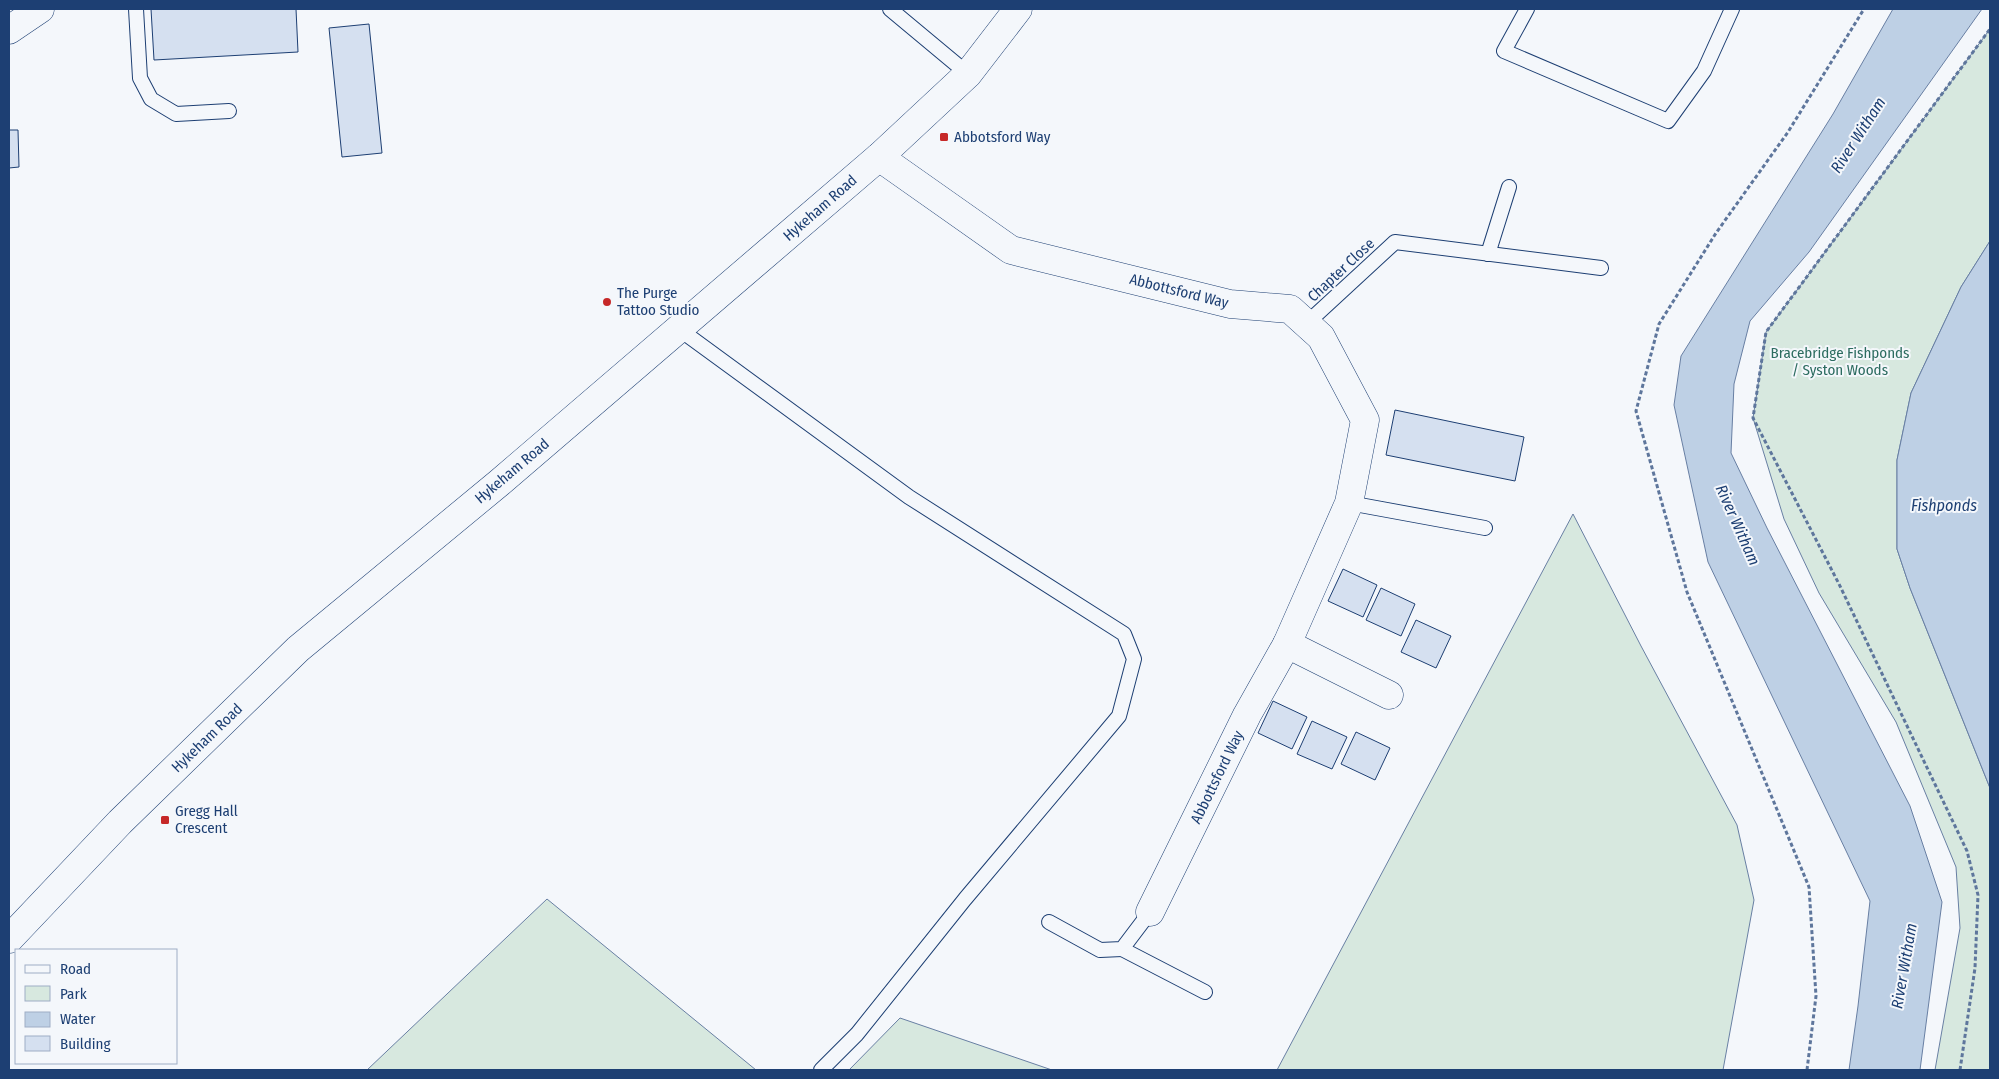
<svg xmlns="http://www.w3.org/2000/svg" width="1999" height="1079" viewBox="0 0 1999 1079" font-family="'Fira Sans Condensed',sans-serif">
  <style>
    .green { fill: #d7e8df; stroke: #687fa3 }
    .water { fill: #bed0e5; stroke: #687fa3 }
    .building { fill: #d5e0f0; stroke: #1d3f73 }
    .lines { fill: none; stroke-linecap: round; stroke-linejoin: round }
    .service-casing { stroke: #1d3f73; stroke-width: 16 }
    .minor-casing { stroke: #1d3f73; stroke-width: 29 }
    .tertiary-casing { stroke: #1d3f73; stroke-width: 29 }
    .path { stroke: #5e769c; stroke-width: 3; stroke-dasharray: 4 2.5; stroke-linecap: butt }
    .service { stroke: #f4f7fb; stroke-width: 14 }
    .minor { stroke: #f4f7fb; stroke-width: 28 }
    .tertiary { stroke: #f4f7fb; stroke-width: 28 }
    .poi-dot { fill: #c62828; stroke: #f4f7fb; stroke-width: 2 }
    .labels { text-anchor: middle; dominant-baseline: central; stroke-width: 4; stroke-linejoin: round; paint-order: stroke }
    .poi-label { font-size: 15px; fill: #1d3f73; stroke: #f4f7fb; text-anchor: start }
    .street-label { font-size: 15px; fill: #1d3f73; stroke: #f4f7fb }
    .park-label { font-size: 15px; fill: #2c6c60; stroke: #f4f7fb }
    .water-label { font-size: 16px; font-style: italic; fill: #1d3f73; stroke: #f4f7fb }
  </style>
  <rect width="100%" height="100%" fill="#f4f7fb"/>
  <g class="green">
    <polygon points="1990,29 1990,241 1961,287 1911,393 1897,460 1897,549 1910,588 1990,788 1990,1070 1935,1070 1960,928 1956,867 1896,722 1819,593 1784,519 1753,418 1766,332"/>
    <polygon points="1573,514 1641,646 1737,825 1754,900 1723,1070 1277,1070"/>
    <polygon points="547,899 756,1070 367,1070"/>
    <polygon points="900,1018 1052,1070 849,1070"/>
  </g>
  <g class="water">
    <polygon points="1893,9 1982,9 1809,252 1750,321 1734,384 1731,453 1767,528 1910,806 1942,902 1920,1070 1849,1070 1858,1006 1870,901 1708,562 1674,405 1681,356 1833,114"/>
    <polygon points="1990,241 1990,788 1910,588 1897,549 1897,460 1911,393 1961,287"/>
  </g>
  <g class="building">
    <polygon points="151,9 296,9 298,52 154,60"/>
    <polygon points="369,24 382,153 342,157 329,28"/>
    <polygon points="9,130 18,130 19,167 9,168"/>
    <polygon points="1395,410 1524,437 1515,481 1386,455"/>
    <polygon points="1343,569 1377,585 1363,617 1328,601"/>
    <polygon points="1381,588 1415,604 1401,636 1366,620"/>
    <polygon points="1416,620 1451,636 1436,668 1401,652"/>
    <polygon points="1273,701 1307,717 1292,749 1258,733"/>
    <polygon points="1312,721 1347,737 1332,769 1297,754"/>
    <polygon points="1356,732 1390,748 1375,780 1341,764"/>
  </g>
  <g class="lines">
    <defs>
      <g id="service">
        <polyline points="136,9 140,78 151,99 176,114 229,111"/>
        <polyline points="890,9 968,74"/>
        <polyline points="1527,9 1504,51 1668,121 1704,71 1732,9"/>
        <polyline points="1488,254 1509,187"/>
        <polyline points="1306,324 1395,242 1601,268"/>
        <polyline points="679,329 909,497 1124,634 1134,659 1119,716 965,899 857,1034 821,1070"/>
        <polyline points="1349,503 1485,528"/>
        <polyline points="1049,922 1100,950 1122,949 1150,912"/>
        <polyline points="1122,949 1205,992"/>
      </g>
      <g id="minor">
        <polyline points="9,30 40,9"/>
        <polyline points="879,157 1011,250 1230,304 1290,309 1321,337 1365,420 1349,503 1287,644 1247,715 1150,912"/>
        <polyline points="1287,644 1389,695"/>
      </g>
      <polyline id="tertiary" points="9,939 120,822 298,649 499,483 879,157 968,74 1018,9"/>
    </defs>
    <use href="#service" class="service-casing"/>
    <use href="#minor" class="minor-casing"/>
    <use href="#tertiary" class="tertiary-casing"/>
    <g class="path">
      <polyline points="1807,1070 1816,996 1809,887 1687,592 1636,411 1659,324 1716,233 1788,132 1864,9"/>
      <polyline points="1960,1070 1975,968 1978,895 1967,851 1839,584 1753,418 1766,332 1990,29"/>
    </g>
    <use href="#service" class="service"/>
    <use href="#minor" class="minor"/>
    <use href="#tertiary" class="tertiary"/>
  </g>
  <g class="poi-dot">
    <rect x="939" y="132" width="10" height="10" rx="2.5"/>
    <circle cx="607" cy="302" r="5"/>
    <rect x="160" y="815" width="10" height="10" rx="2.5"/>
  </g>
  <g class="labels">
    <g class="poi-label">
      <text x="954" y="137">Abbotsford Way</text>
      <text x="617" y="293">The Purge<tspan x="617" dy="17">Tattoo Studio</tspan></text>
      <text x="175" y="811">Gregg Hall<tspan x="175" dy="17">Crescent</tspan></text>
    </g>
    <g class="street-label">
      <text transform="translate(820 208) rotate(-41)">Hykeham Road</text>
      <text transform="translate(1341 270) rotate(-43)">Chapter Close</text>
      <text transform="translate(1179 291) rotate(14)">Abbottsford Way</text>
      <text transform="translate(512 471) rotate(-40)">Hykeham Road</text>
      <text transform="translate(207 738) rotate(-44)">Hykeham Road</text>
      <text transform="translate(1217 777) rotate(-64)">Abbottsford Way</text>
    </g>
    <g class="park-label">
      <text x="1840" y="353">Bracebridge Fishponds<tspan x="1840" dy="17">/ Syston Woods</tspan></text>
    </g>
    <g class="water-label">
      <text transform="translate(1858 135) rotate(-57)">River Witham</text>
      <text x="1944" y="505">Fishponds</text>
      <text transform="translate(1738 525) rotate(66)">River Witham</text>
      <text transform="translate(1904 966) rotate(-80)">River Witham</text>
    </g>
  </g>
  <rect width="1999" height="1079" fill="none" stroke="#1d3f73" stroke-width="20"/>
  <rect x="15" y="949" width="162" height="115" fill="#f4f7fb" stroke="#9eadc5"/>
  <rect x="25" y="965" width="25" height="8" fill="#f4f7fb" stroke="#9eadc5"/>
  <text x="60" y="974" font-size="15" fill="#1d3f73">Road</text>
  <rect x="25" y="986" width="25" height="15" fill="#d7e8df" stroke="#9eadc5"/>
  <text x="60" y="999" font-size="15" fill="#1d3f73">Park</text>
  <rect x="25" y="1012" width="25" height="15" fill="#bed0e5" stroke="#9eadc5"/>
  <text x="60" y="1024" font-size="15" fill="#1d3f73">Water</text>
  <rect x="25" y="1036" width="25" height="15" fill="#d5e0f0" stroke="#9eadc5"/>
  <text x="60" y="1049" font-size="15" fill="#1d3f73">Building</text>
</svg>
